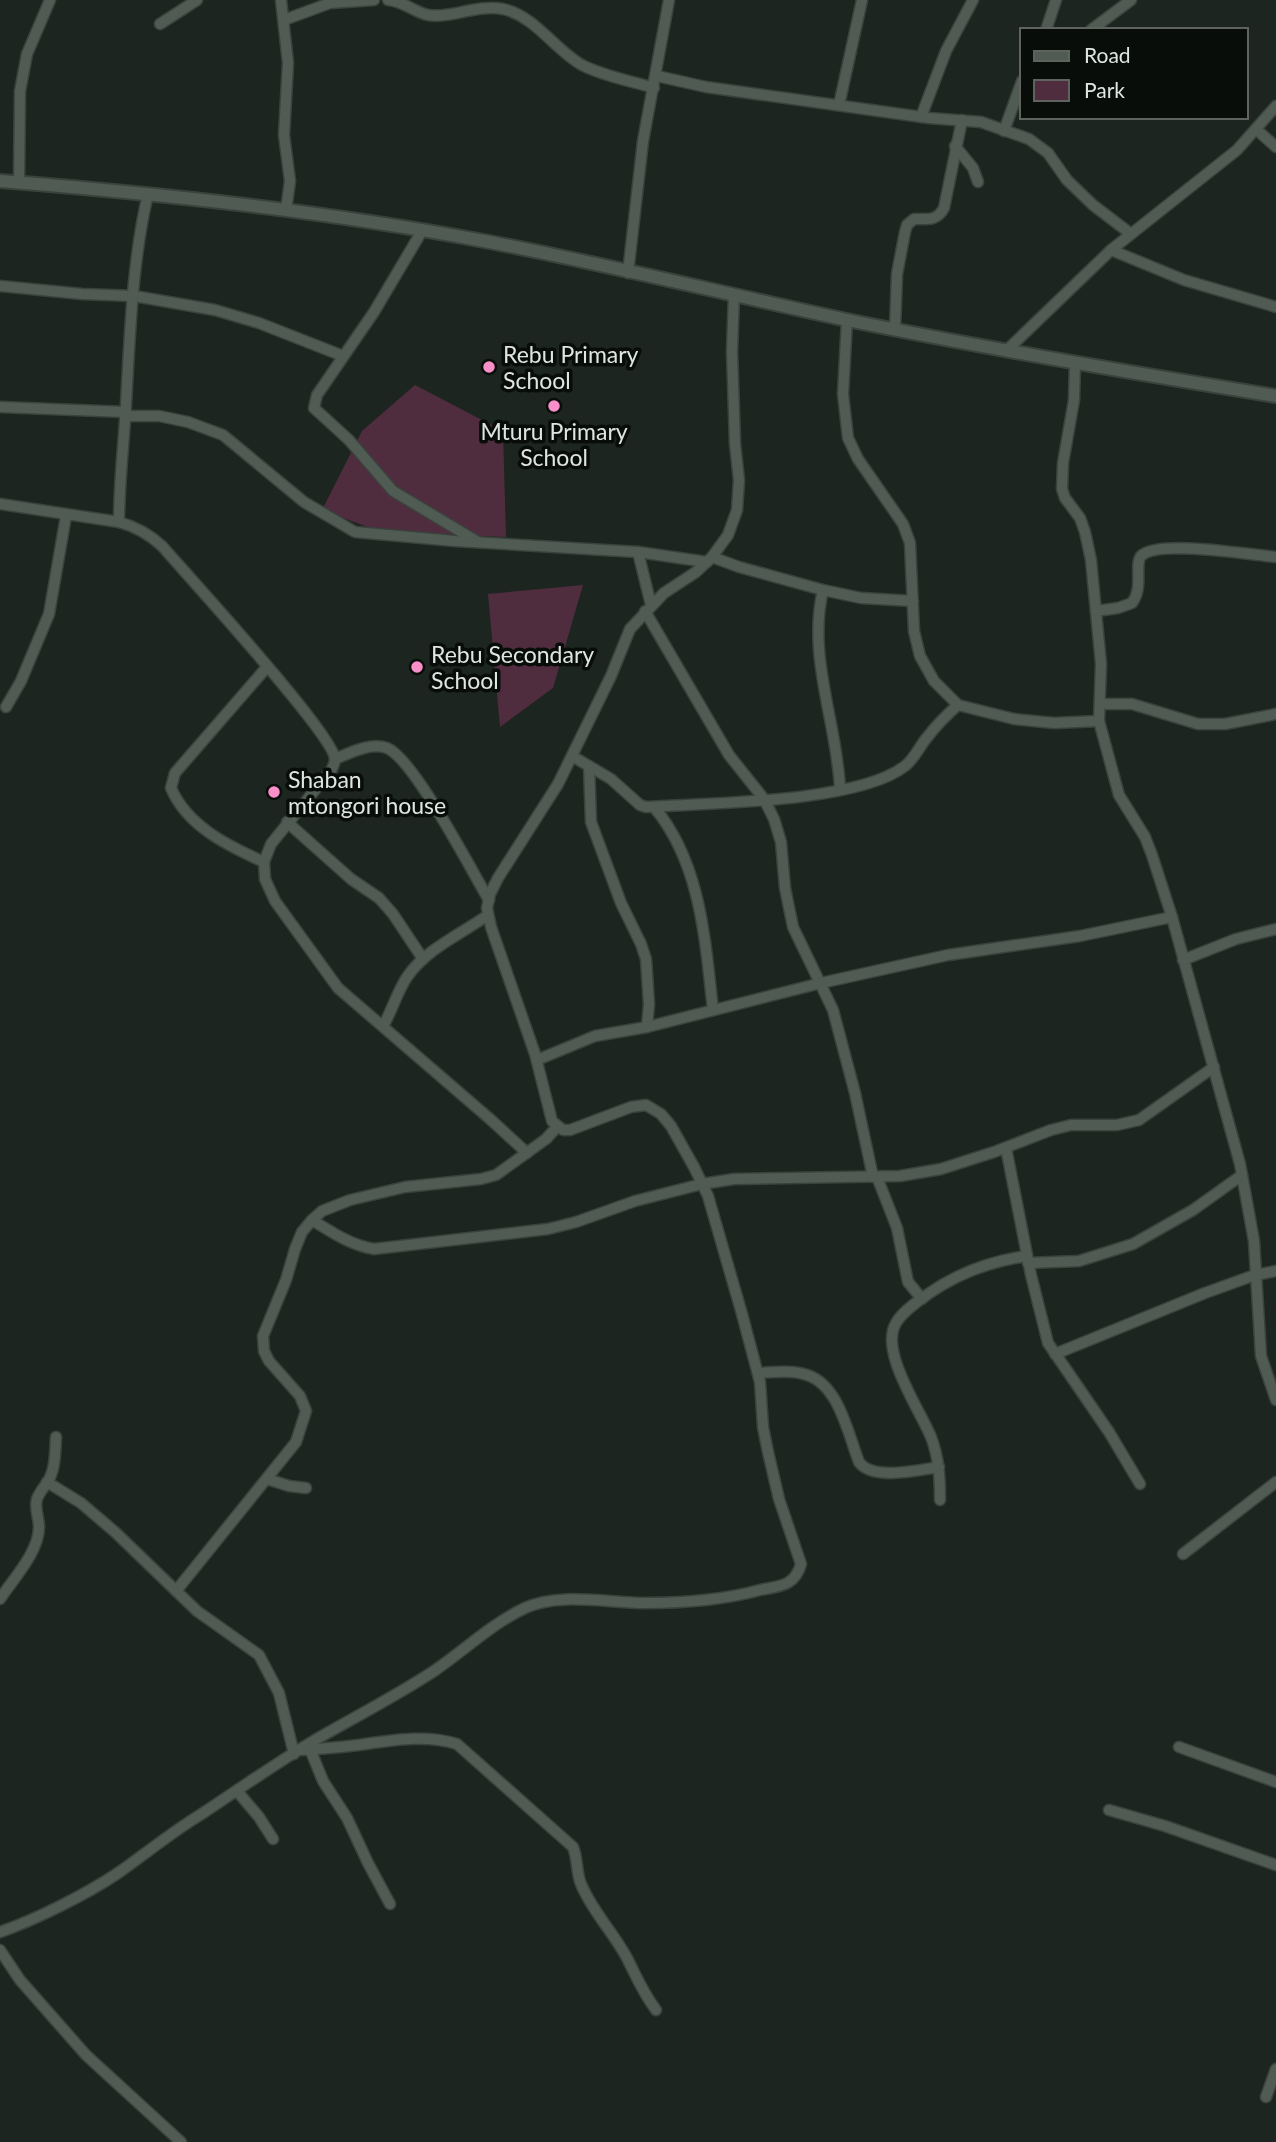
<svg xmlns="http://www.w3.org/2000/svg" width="1276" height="2142" viewBox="0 0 1276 2142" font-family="Lato,sans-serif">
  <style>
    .green { fill: #502c3f }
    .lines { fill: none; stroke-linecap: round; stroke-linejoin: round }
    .minor-casing { stroke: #3a423d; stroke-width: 13 }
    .secondary-casing { stroke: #3a423d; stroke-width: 16 }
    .minor { stroke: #505b53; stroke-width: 10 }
    .secondary { stroke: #505b53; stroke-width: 12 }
    .poi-dot { fill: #f98fc9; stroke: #090d0a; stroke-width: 2.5 }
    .labels { text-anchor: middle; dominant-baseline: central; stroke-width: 7; stroke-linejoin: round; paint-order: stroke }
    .poi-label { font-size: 23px; fill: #dfe5e1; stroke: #090d0a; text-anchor: start }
  </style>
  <rect width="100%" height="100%" fill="#1c251f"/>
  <g class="green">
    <polygon points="415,385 503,431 506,537 381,532 322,510 362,431"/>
    <polygon points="583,585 553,688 500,727 488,594"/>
  </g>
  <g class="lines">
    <defs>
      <g id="minor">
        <polyline points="281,0 288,63 284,135 290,181 286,210"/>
        <path d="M 388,0 C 403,1 414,12 428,15 C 449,19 477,4 503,9 C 535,16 555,50 582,65 C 603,76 631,81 654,88"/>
        <polyline points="284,20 330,3 374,0"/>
        <polyline points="160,24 197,0"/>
        <polyline points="1046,30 1056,0"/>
        <polyline points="1091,30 1131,0"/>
        <polyline points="657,76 706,87 929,118 981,122 1029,139 1048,153 1067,180 1093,205 1131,234"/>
        <polyline points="839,105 862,0"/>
        <polyline points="921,117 946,51 973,0"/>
        <polyline points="1256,129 1276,147"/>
        <polyline points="1004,131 1022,81"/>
        <polyline points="955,146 973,168 978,182"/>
        <polyline points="19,183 20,91 27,54 50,0"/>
        <polyline points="422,231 374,312 317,395 314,408 349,440 393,491 478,542"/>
        <polyline points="1111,250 1184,280 1276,307"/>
        <polyline points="628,273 643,141 669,0"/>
        <polyline points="0,286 82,294 134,296 215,310 259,323 343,356"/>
        <polyline points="847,320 843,394 848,438 858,459 903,524 910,543 914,631 920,656 934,681 958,705 1014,719 1054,723 1099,721"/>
        <path d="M 895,329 L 897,274 L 905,232 L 907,225 L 914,219 C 928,219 937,221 944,208 L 962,120"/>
        <polyline points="1006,351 1111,250 1237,150 1276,106"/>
        <polyline points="1075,363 1074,400 1063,463 1062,489 1065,498 1080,518 1085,532 1091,560 1101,664 1099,721 1119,795 1145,837 1152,855 1172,917 1224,1106 1240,1164 1254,1241 1261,1356 1276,1400"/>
        <polyline points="0,407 126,412"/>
        <polyline points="126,416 159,416 188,422 223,435 304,502 355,532 455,541 638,552 707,562"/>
        <path d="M 0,504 L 119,522 C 137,527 149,534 162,546 C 188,576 333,734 335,759 C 335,763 333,766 332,769 L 271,844 L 264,862 L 265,879 L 275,901 L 338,988 L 490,1119 L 527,1153"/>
        <path d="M 119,522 C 119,482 124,443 126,404 C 130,334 132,262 148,194"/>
        <polyline points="638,552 651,605"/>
        <polyline points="712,557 739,567 823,590 861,598 913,601"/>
        <path d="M 823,590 C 807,657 837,722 840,789"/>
        <polyline points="645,611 729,755 764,799 774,819 781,842 785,888 793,927 833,1010 855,1093 873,1177"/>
        <path d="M 1096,611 L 1118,608 L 1132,603 C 1144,587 1134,565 1141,556 C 1157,539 1252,555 1276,557"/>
        <polyline points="1101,704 1132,704 1198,724 1225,724 1276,714"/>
        <polyline points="6,707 21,681 49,614 66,516"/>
        <path d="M 572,756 L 611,779 L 640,805 L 646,807 C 708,803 858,803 905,766 C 913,760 919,748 925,740 C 935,727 945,716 958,705"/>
        <path d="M 335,759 C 350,753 370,742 387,748 C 414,759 471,870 489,900"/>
        <polyline points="589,766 591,822 621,903 641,944 646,959 649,1004 647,1027"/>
        <path d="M 654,807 C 701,863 705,940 713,1010"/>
        <polyline points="287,822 351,879 379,898 393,914 423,959"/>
        <path d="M 264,862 C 228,846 187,826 171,788 L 175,773 L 267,667"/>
        <polyline points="1183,960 1236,939 1276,929"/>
        <path d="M 383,1026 C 392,1011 397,992 407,977 C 426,949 461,934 488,915"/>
        <polyline points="537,1060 595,1036 647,1027 821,983 948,955 1080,936 1172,917"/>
        <polyline points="1006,1148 1031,1275 1048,1343 1109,1432 1140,1484"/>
        <polyline points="877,1177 897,1228 908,1282 922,1299"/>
        <path d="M 312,1220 C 332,1232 350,1245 374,1249 L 548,1229 L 576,1222 L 635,1201 L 702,1184 L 734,1179 L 900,1176 L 941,1169 L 994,1152 L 1051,1130 L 1071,1125 L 1117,1125 L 1139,1120 L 1214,1067"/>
        <polyline points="1028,1263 1079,1261 1133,1244 1193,1210 1242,1175"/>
        <polyline points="1055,1354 1205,1293 1255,1275 1276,1271"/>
        <path d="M 758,1373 C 774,1372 792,1370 807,1375 C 839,1385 848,1434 859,1462 C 872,1481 919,1470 939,1467"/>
        <polyline points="267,1479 289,1486 306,1488"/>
        <polyline points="47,1482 81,1503 115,1532 197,1611 259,1655 279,1693 294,1754"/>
        <path d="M 940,1500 C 940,1478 939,1458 931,1437 C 920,1410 879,1351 896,1323 C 902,1312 918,1301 928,1294 C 958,1273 991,1261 1027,1256"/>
        <polyline points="1183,1554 1276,1482"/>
        <polyline points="176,1591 296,1442 306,1411 300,1396 269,1361 264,1351 263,1336 286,1280 295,1249 302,1232 312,1220 322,1211 350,1200 405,1187 481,1179 496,1175 546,1139 557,1127"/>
        <path d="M 0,1599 C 13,1579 39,1552 39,1527 C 39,1517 34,1509 37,1499 C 40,1490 48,1484 51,1475 C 56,1463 55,1450 56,1437"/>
        <polyline points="1179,1747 1276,1782"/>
        <polyline points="310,1749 323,1781 347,1818 368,1863 390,1904"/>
        <path d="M 301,1750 C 317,1749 333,1748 350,1746 C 385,1742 422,1733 457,1744 L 573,1847 C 578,1859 576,1872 581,1884 C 592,1911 613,1932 627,1958 C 636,1976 643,1993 656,2010"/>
        <polyline points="237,1791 259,1817 273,1839"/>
        <polyline points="1109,1810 1165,1826 1276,1865"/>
        <path d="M 0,1932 C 35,1920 87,1894 118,1873 C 145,1854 172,1832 200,1815 C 238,1790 276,1763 315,1740 C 355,1717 396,1696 434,1671 C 465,1650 491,1624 525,1608 C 559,1592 608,1603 645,1603 C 684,1603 723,1600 760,1590 C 780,1586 795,1586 801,1564 L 779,1499 L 768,1452 L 763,1427 L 760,1382 L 742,1314 L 708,1196 L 694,1167 L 671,1126 L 661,1114 L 646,1105 L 631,1107 L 570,1130 L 563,1130 L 552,1121 L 535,1054 L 491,927 L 487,908 L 490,894 L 498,878 L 558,784 L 611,676 L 630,629 L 664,593 L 696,572 L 712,557 L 728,535 L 737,510 L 739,480 L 735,444 L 732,351 L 734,295"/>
        <polyline points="0,1950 20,1980 86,2055 181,2142"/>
        <polyline points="1266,2097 1276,2069"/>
      </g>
      <path id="secondary" d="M 0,181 C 162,194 324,211 484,241 C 606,264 726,294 847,320 C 989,349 1132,373 1276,396"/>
    </defs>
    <use href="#minor" class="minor-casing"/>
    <use href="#secondary" class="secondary-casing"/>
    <use href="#minor" class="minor"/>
    <use href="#secondary" class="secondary"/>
  </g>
  <g class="poi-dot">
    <circle cx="489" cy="367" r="7"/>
    <circle cx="554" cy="406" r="7"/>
    <circle cx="417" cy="667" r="7"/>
    <circle cx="274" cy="792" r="7"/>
  </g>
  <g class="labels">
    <g class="poi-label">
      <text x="503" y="354">Rebu Primary<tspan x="503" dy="26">School</tspan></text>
      <text x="554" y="431" text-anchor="middle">Mturu Primary<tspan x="554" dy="26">School</tspan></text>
      <text x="431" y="654">Rebu Secondary<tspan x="431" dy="26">School</tspan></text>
      <text x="288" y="779">Shaban<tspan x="288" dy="26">mtongori house</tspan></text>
    </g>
  </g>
  <rect x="1020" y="28" width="228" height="91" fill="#090d0a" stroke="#5f6360" stroke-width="2"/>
  <rect x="1034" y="51" width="35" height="10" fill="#505b53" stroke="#5f6360" stroke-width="2"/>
  <text x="1084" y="63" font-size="21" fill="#dfe5e1">Road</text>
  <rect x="1034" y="80" width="35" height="21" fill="#502c3f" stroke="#5f6360" stroke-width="2"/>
  <text x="1084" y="98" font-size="21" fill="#dfe5e1">Park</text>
</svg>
